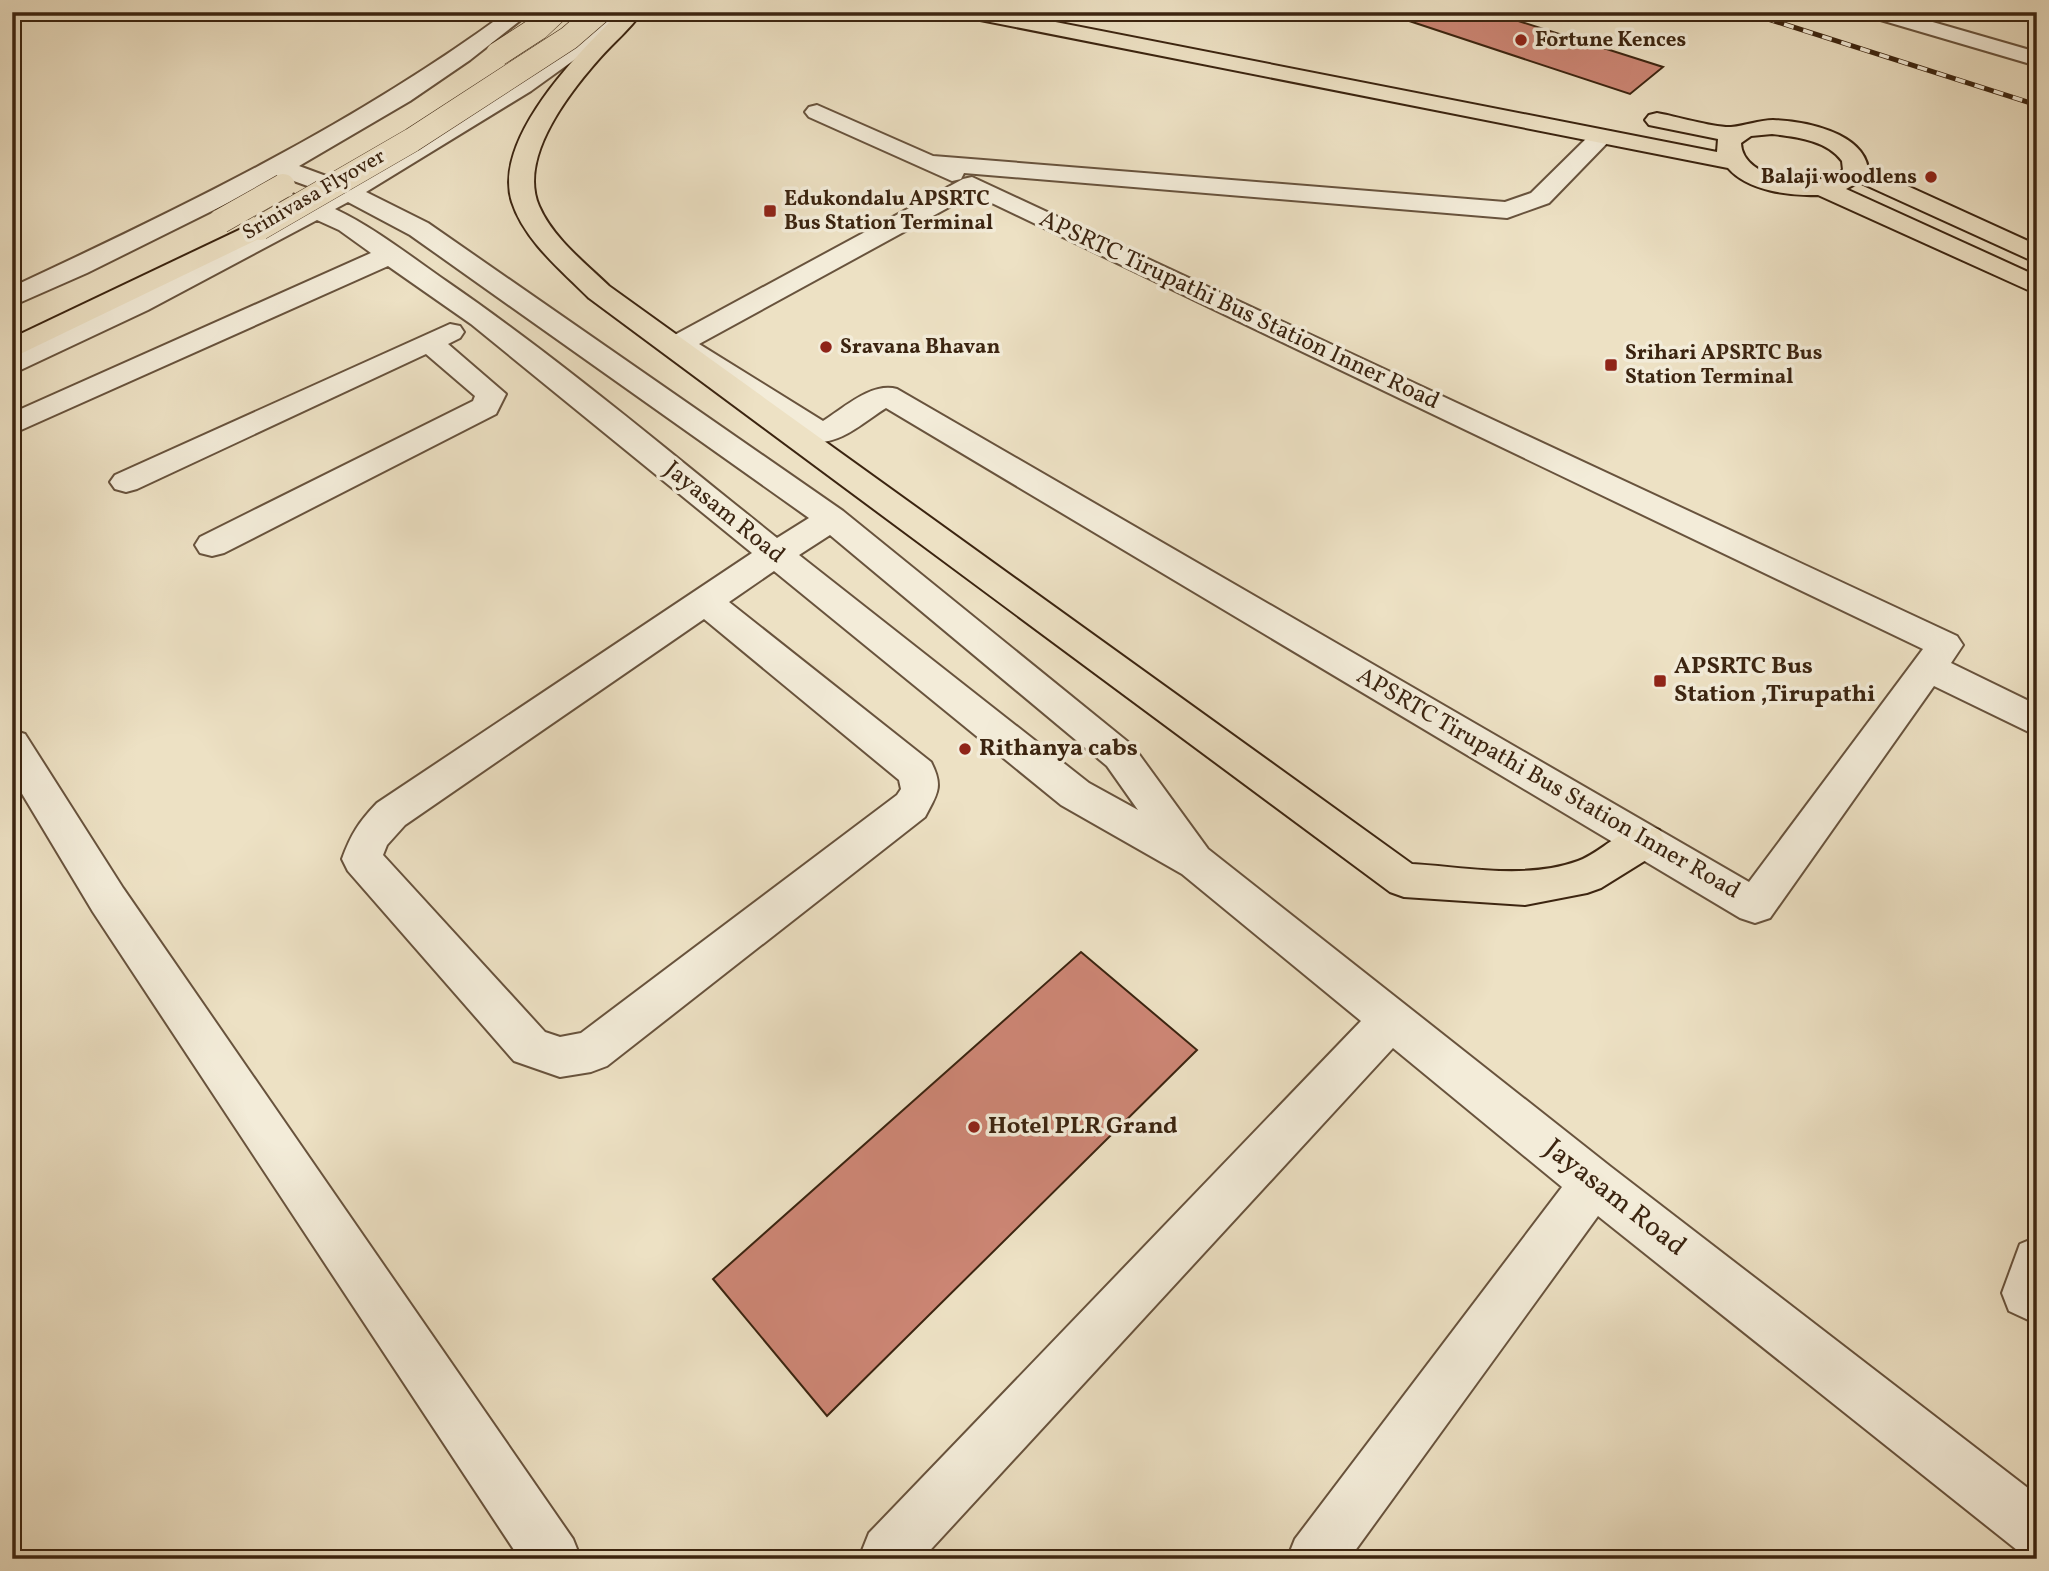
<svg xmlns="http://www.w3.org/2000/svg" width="2049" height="1571" viewBox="0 0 2049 1571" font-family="Vollkorn,serif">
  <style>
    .building { fill: #cd8675; stroke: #3b2410; stroke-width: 2 }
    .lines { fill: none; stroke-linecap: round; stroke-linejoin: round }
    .minor-casing { stroke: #68533d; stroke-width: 4 }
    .major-casing { stroke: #3b2410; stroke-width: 4 }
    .minor { fill: #f3ecd9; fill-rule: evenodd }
    .major { fill: #ede1c4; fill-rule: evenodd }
    .rail-casing { stroke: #3b2410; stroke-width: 5 }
    .rail { stroke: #f3ecd9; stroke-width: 3.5; stroke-dasharray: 10; stroke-linecap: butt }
    .major-bridge-casing { stroke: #3b2410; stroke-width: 25; stroke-linecap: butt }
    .major-bridge { stroke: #ede1c4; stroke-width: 24 }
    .poi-dot { fill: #8f2418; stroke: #f3ecd9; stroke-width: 2.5 }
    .labels { text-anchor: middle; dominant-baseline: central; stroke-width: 7; stroke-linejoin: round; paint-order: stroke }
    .far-poi-label { font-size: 21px; font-weight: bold; fill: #3b2410; stroke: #f3ecd9; text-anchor: start }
    .far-street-label { font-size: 21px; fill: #3b2410; stroke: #f3ecd9 }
    .street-label { font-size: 24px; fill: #3b2410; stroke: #f3ecd9 }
    .poi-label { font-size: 24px; font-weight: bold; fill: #3b2410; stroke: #f3ecd9; text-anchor: start }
    .near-street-label { font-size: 28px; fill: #3b2410; stroke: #f3ecd9 }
  </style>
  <rect width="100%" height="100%" fill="#ede1c4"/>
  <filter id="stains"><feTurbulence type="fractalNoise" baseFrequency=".00286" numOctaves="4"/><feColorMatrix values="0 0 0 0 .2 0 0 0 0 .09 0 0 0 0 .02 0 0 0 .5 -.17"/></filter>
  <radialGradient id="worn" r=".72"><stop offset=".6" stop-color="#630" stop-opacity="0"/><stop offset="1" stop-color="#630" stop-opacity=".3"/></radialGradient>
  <g class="building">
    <polygon points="1382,12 1490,12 1663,67 1630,94"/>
    <polygon points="1081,952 1197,1050 827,1416 713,1279"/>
  </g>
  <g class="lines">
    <defs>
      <g id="minor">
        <path d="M 507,12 L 531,12 L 470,60 L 410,101 L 299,166 L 345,183 L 480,104 L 611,12 L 635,12 L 599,42 L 531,91 L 366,192 L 428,223 L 843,511 L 1133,746 L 1208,849 L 1611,1167 L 2037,1495 L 2037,1558 L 2017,1550 L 1598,1216 L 1349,1559 L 1287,1559 L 1295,1539 L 1562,1187 L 1393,1048 L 922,1559 L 863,1559 L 861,1553 L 869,1533 L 1361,1021 L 1182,874 L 1061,805 L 774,571 L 729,602 L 931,762 C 944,787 937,794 925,817 L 607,1066 L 591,1072 L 560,1077 L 514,1061 L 348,871 L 342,859 C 351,834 359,822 377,803 L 752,553 L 471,324 L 388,266 L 12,434 L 12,413 L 371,253 L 339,230 L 317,220 L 148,310 L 12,374 L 12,354 L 170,277 L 294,211 L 244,195 L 87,273 L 12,306 L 12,287 C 184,207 353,125 507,12 ZM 280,176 L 327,193 L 313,201 L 264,185 ZM 348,202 L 410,235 L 809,518 L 777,538 C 668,451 561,360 446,281 C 410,256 375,228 335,209 ZM 830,535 L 1107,766 L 1138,810 L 1089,783 L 799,555 ZM 704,619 L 899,780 L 901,789 L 897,795 L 581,1033 L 560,1037 L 545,1032 L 383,855 L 387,845 L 405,825 Z"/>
        <polygon points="1864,12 1898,12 2037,52 2037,66 1867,16"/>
        <polygon points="817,105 933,156 1505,202 1531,193 1594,131 1610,131 1614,136 1549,203 1507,218 964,173 961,179 952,181 809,117 805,112 809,107"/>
        <path d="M 972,177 L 1957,636 L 1963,645 L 1951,663 L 2037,705 L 2037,736 L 1934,686 L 1770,918 L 1755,923 L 1740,918 L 886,408 C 865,421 838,447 812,441 L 669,350 L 665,344 L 669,338 L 963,179 ZM 973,194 L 1923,649 L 1749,882 L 897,389 C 871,382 844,408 823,421 L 699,344 Z"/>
        <polygon points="450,324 460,326 464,332 460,338 448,344 506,394 496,414 224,553 212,556 200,553 195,545 200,537 473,401 475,396 426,354 137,489 126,492 115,489 110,482 115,475"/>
        <polygon points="12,730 25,734 123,888 573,1539 581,1559 520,1559 93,912 12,777"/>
        <polygon points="2037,1237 2037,1324 2009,1311 2002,1293 2020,1244"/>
      </g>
      <g id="major">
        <path d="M 620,12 L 642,12 C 630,29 613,43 599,59 C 569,93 518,158 539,206 C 553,238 584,262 609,286 L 1412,864 C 1465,867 1526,880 1578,861 C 1607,850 1626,819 1659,830 L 1665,841 L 1659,852 L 1601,888 L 1587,893 L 1525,905 L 1404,897 L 1390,892 L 589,298 C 562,271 524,240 512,202 C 492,139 579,52 620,12 Z"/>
        <path d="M 960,12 L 1004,12 L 1717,152 L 1718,139 L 1649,125 L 1645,120 L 1649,115 L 1657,113 C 1675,116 1715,128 1731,127 C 1745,126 1759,120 1773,120 C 1804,121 1862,132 1868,168 L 2037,245 L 2037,263 L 1859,182 L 1846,189 L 2037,276 L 2037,294 L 1818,195 C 1790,196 1748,191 1728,168 L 970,18 L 963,16 ZM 1772,134 C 1796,137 1827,140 1842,161 L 1843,170 C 1819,190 1742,181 1741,143 L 1751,136 Z"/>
        <polygon points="260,220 269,222 273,228 269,234 12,358 12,338"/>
      </g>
    </defs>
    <use href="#minor" class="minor-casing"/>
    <use href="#major" class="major-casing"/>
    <use href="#minor" class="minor"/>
    <use href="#major" class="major"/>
    <defs>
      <polyline id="rail" points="1746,12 2037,105"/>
    </defs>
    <use href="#rail" class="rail-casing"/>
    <use href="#rail" class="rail"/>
    <defs>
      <g id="major-bridge">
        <polyline points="498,54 538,28 555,12"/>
        <polyline points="221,221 283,186"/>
        <polyline points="260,228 412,140 569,38 599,12"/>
      </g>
    </defs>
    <use href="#major-bridge" class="major-bridge-casing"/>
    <use href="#major-bridge" class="major-bridge"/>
  </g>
  <g class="poi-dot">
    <circle cx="1521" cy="40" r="7"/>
    <circle cx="1931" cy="177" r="7"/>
    <rect x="763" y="204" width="14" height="14" rx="3.5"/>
    <circle cx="826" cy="347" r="7"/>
    <rect x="1604" y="358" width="14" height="14" rx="3.5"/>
    <rect x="1653" y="674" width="14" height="14" rx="3.5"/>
    <circle cx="965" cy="749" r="7"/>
    <circle cx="974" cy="1127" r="7"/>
  </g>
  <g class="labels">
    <g class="far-poi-label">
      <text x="1535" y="40">Fortune Kences</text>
      <text x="1917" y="177" text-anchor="end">Balaji woodlens</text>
      <text x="784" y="199">Edukondalu APSRTC<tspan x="784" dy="24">Bus Station Terminal</tspan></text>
      <text x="840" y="347">Sravana Bhavan</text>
      <text x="1625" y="353">Srihari APSRTC Bus<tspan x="1625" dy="24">Station Terminal</tspan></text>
    </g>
    <g class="far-street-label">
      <text transform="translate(314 195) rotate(-30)">Srinivasa Flyover</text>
    </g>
    <g class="street-label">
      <text transform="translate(1239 311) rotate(25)">APSRTC Tirupathi Bus Station Inner Road</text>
      <text transform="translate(724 513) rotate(39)">Jayasam Road</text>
      <text transform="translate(1548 784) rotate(30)">APSRTC Tirupathi Bus Station Inner Road</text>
    </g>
    <g class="poi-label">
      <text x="1674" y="667">APSRTC Bus<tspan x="1674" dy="28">Station ,Tirupathi</tspan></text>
      <text x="979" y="749">Rithanya cabs</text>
      <text x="988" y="1127">Hotel PLR Grand</text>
    </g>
    <g class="near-street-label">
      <text transform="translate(1615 1198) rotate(38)">Jayasam Road</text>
    </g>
  </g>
  <rect width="2049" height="1571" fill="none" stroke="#ede1c4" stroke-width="42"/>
  <rect x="14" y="14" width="2021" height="1543" fill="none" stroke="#3b2410" stroke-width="3.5"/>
  <rect x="21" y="21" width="2007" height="1529" fill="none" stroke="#3b2410" stroke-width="2"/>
  <rect width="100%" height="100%" filter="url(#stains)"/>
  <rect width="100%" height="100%" fill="url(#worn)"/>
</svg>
